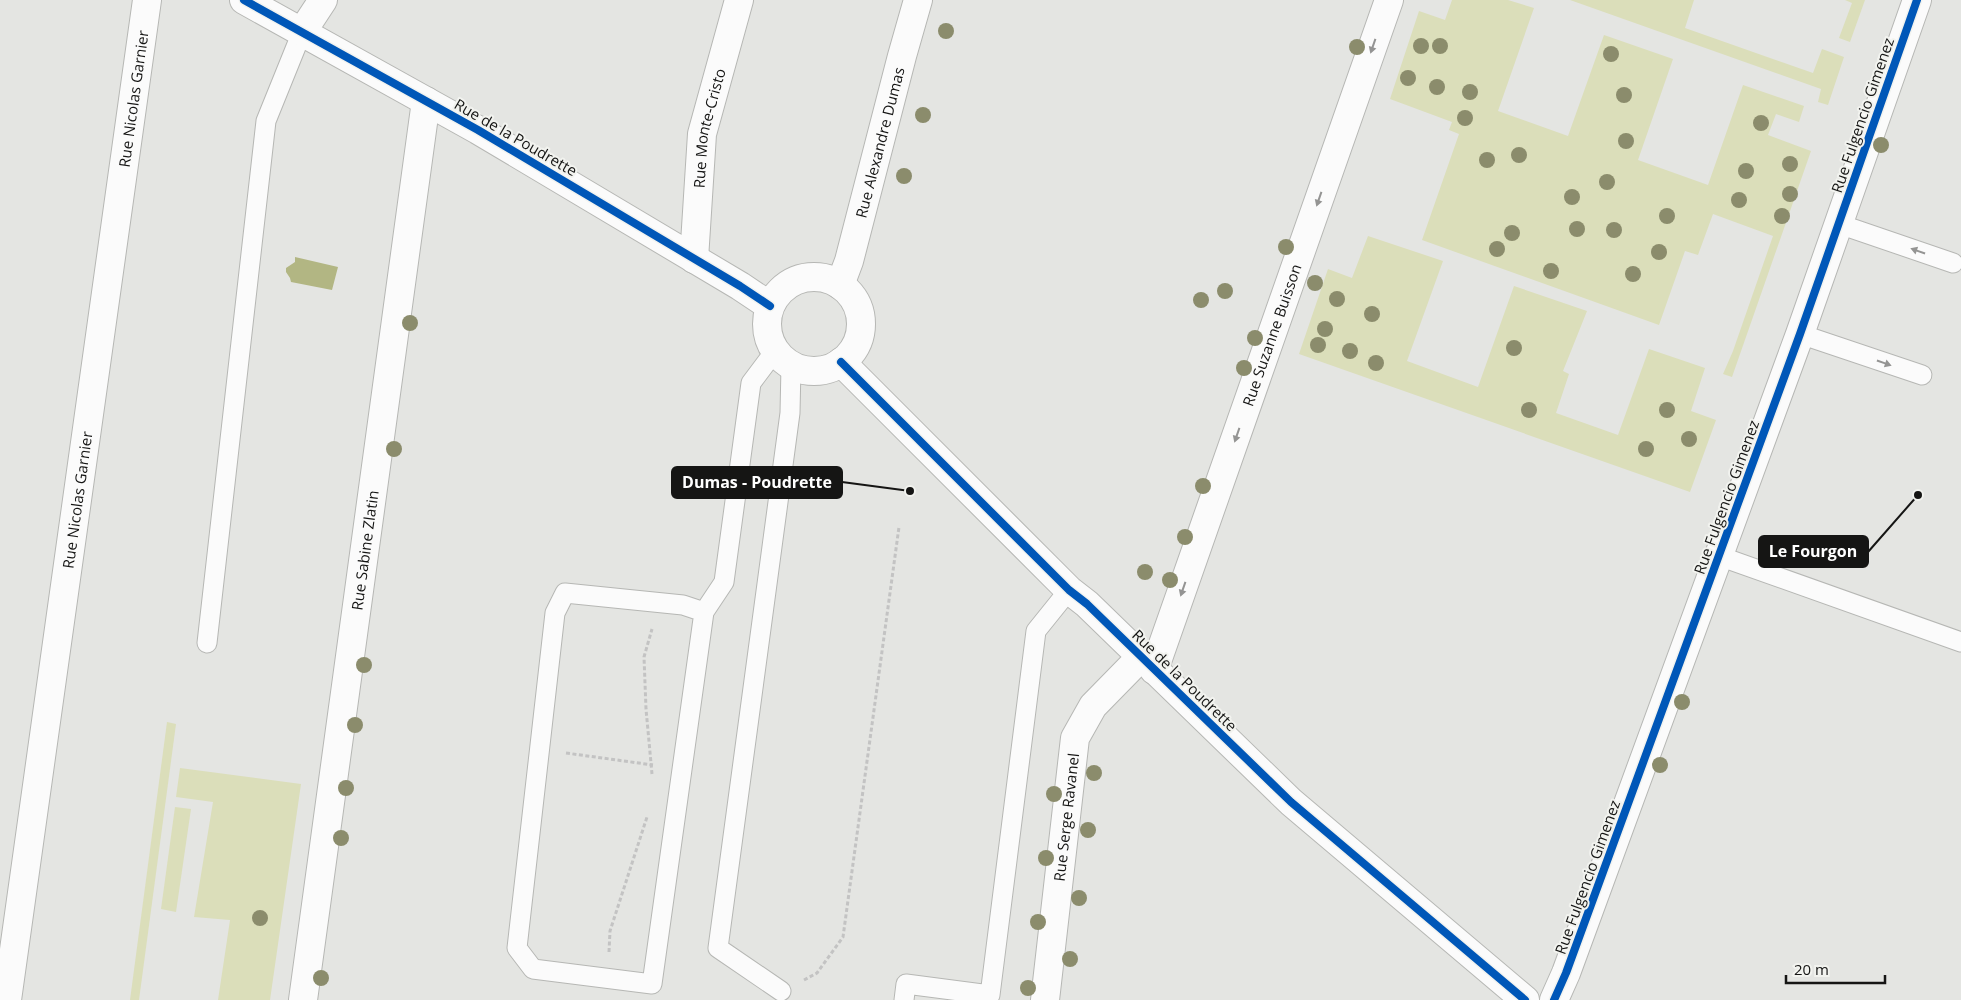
<svg xmlns="http://www.w3.org/2000/svg" width="1961" height="1000" viewBox="0 0 1961 1000" font-family="'Open Sans',sans-serif">
  <style>
    .green { fill: #dbdeba }
    .water { fill: #b2b683 }
    .lines { fill: none; stroke-linecap: round; stroke-linejoin: round }
    .service-casing { stroke: #b6b7b4; stroke-width: 21 }
    .minor-casing { stroke: #b6b7b4; stroke-width: 30 }
    .path { stroke: #c3c3c3; stroke-width: 3; stroke-dasharray: 4 2.5; stroke-linecap: butt }
    .service { stroke: #fbfbfb; stroke-width: 19 }
    .minor { stroke: #fbfbfb; stroke-width: 28 }
    .cycleway-casing { stroke: #f2f3ef; stroke-width: 11 }
    .cycleway { stroke: #0057b8; stroke-width: 8 }
    .tree { fill: #8b8c6c }
    .oneway { fill: #949493 }
    .labels { text-anchor: middle; dominant-baseline: central; stroke-width: 4; stroke-linejoin: round; paint-order: stroke }
    .street-label { font-size: 15px; fill: #151514; stroke: #f2f3ef }
    .leader { fill: none; stroke: #151514; stroke-width: 2 }
    .callout-dot { fill: #151514; stroke: #f2f3ef; stroke-width: 2 }
    .callout { fill: #151514; stroke: #151514; stroke-width: 2 }
    .callout-label { font-size: 16px; text-anchor: middle; font-weight: bold; fill: #fff }
  </style>
  <rect width="100%" height="100%" fill="#e4e5e2"/>
  <g class="green">
    <polygon points="1452,0 1508,0 1534,8 1498,111 1568,136 1604,35 1673,59 1638,160 1708,185 1743,85 1804,106 1799,122 1776,114 1768,135 1811,151 1732,377 1723,374 1733,351 1773,236 1713,214 1698,255 1685,251 1659,325 1422,240 1459,134 1449,130 1452,122 1390,99 1419,11 1445,20"/>
    <polygon points="1570,0 1694,0 1685,28 1813,73 1822,49 1844,57 1828,105 1818,102 1821,89"/>
    <polygon points="1845,0 1865,0 1850,42 1839,38 1852,3"/>
    <polygon points="1368,236 1443,261 1407,361 1478,387 1514,286 1587,311 1563,371 1569,374 1556,413 1618,435 1649,349 1705,368 1691,411 1716,420 1690,492 1299,354 1328,269 1352,278"/>
    <polygon points="167,722 176,724 174,739 139,1000 130,1000"/>
    <polygon points="180,768 301,784 270,1000 218,1000 230,920 194,917 213,802 176,797"/>
    <polygon points="175,807 191,809 176,912 161,909"/>
  </g>
  <polygon class="water" points="295,257 338,267 332,290 291,282 290,278 286,272 286,268 295,262"/>
  <g class="lines">
    <defs>
      <g id="service">
        <polyline points="1839,224 1953,263"/>
        <polyline points="1800,334 1922,375"/>
        <polyline points="1719,556 1961,642"/>
        <polyline points="704,612 683,605 565,593 555,613 517,948 533,969 652,984 704,612 724,582 751,383 775,351"/>
        <polyline points="207,643 266,121 302,32"/>
        <polyline points="781,991 718,948 790,413 791,366"/>
        <polyline points="904,1000 906,984 990,995 1036,631 1069,590"/>
      </g>
      <g id="minor">
        <polyline points="244,0 478,130 740,286 770,306"/>
        <polyline points="302,32 323,0"/>
        <path id="s1" d="M 694,259 L 702,134 L 739,0"/>
        <circle cx="814" cy="324" r="47"/>
        <path id="s2" d="M 840,285 L 849,261 L 902,56 L 918,0"/>
        <polyline points="841,362 1069,590 1087,604 1291,802 1525,1000"/>
        <path id="s3" d="M 1154,670 L 1389,0"/>
        <path id="s4" d="M 7,1000 L 147,0"/>
        <path id="s5" d="M 303,1000 L 426,101"/>
        <path id="s6" d="M 1045,1000 L 1075,738 L 1093,706 L 1140,658"/>
        <polyline points="1554,1000 1566,973 1800,334 1917,0"/>
      </g>
    </defs>
    <use href="#service" class="service-casing"/>
    <use href="#minor" class="minor-casing"/>
    <g class="path">
      <polyline points="566,753 653,765"/>
      <polyline points="652,774 646,709 644,657 652,629"/>
      <polyline points="609,952 610,931 647,817"/>
      <polyline points="804,980 817,973 843,937 899,527"/>
    </g>
    <use href="#service" class="service"/>
    <use href="#minor" class="minor"/>
    <defs>
      <g id="cycleway">
        <polyline points="244,0 478,130 740,286 770,306"/>
        <polyline points="841,362 1069,590 1087,604 1291,802 1525,1000"/>
        <polyline points="1554,1000 1566,973 1800,334 1917,0"/>
      </g>
    </defs>
    <use href="#cycleway" class="cycleway-casing"/>
    <use href="#cycleway" class="cycleway"/>
  </g>
  <g class="tree">
    <circle cx="946" cy="31" r="8"/>
    <circle cx="1421" cy="46" r="8"/>
    <circle cx="1440" cy="46" r="8"/>
    <circle cx="1357" cy="47" r="8"/>
    <circle cx="1611" cy="54" r="8"/>
    <circle cx="1408" cy="78" r="8"/>
    <circle cx="1437" cy="87" r="8"/>
    <circle cx="1470" cy="92" r="8"/>
    <circle cx="1624" cy="95" r="8"/>
    <circle cx="923" cy="115" r="8"/>
    <circle cx="1465" cy="118" r="8"/>
    <circle cx="1761" cy="123" r="8"/>
    <circle cx="1626" cy="141" r="8"/>
    <circle cx="1881" cy="145" r="8"/>
    <circle cx="1519" cy="155" r="8"/>
    <circle cx="1487" cy="160" r="8"/>
    <circle cx="1790" cy="164" r="8"/>
    <circle cx="1746" cy="171" r="8"/>
    <circle cx="904" cy="176" r="8"/>
    <circle cx="1607" cy="182" r="8"/>
    <circle cx="1790" cy="194" r="8"/>
    <circle cx="1572" cy="197" r="8"/>
    <circle cx="1739" cy="200" r="8"/>
    <circle cx="1667" cy="216" r="8"/>
    <circle cx="1782" cy="216" r="8"/>
    <circle cx="1577" cy="229" r="8"/>
    <circle cx="1614" cy="230" r="8"/>
    <circle cx="1512" cy="233" r="8"/>
    <circle cx="1286" cy="247" r="8"/>
    <circle cx="1497" cy="249" r="8"/>
    <circle cx="1659" cy="252" r="8"/>
    <circle cx="1551" cy="271" r="8"/>
    <circle cx="1633" cy="274" r="8"/>
    <circle cx="1315" cy="283" r="8"/>
    <circle cx="1225" cy="291" r="8"/>
    <circle cx="1337" cy="299" r="8"/>
    <circle cx="1201" cy="300" r="8"/>
    <circle cx="1372" cy="314" r="8"/>
    <circle cx="410" cy="323" r="8"/>
    <circle cx="1325" cy="329" r="8"/>
    <circle cx="1255" cy="338" r="8"/>
    <circle cx="1318" cy="345" r="8"/>
    <circle cx="1514" cy="348" r="8"/>
    <circle cx="1350" cy="351" r="8"/>
    <circle cx="1376" cy="363" r="8"/>
    <circle cx="1244" cy="368" r="8"/>
    <circle cx="1529" cy="410" r="8"/>
    <circle cx="1667" cy="410" r="8"/>
    <circle cx="1689" cy="439" r="8"/>
    <circle cx="394" cy="449" r="8"/>
    <circle cx="1646" cy="449" r="8"/>
    <circle cx="1203" cy="486" r="8"/>
    <circle cx="1185" cy="537" r="8"/>
    <circle cx="1145" cy="572" r="8"/>
    <circle cx="1170" cy="580" r="8"/>
    <circle cx="364" cy="665" r="8"/>
    <circle cx="1682" cy="702" r="8"/>
    <circle cx="355" cy="725" r="8"/>
    <circle cx="1660" cy="765" r="8"/>
    <circle cx="1094" cy="773" r="8"/>
    <circle cx="346" cy="788" r="8"/>
    <circle cx="1054" cy="794" r="8"/>
    <circle cx="1088" cy="830" r="8"/>
    <circle cx="341" cy="838" r="8"/>
    <circle cx="1046" cy="858" r="8"/>
    <circle cx="1079" cy="898" r="8"/>
    <circle cx="260" cy="918" r="8"/>
    <circle cx="1038" cy="922" r="8"/>
    <circle cx="1070" cy="959" r="8"/>
    <circle cx="321" cy="978" r="8"/>
    <circle cx="1028" cy="988" r="8"/>
  </g>
  <defs><path id="oneway-solid" d="M-6-.8H1V-3.2L6.5 0L1 3.2V.8H-6Z" transform="scale(1.25)"/></defs>
  <g class="oneway">
    <use href="#oneway-solid" transform="translate(1373 46) rotate(109)"/>
    <use href="#oneway-solid" transform="translate(1319 199) rotate(109)"/>
    <use href="#oneway-solid" transform="translate(1918 251) rotate(-161)"/>
    <use href="#oneway-solid" transform="translate(1884 363) rotate(19)"/>
    <use href="#oneway-solid" transform="translate(1237 435) rotate(109)"/>
    <use href="#oneway-solid" transform="translate(1183 589) rotate(109)"/>
  </g>
  <g class="labels">
    <g class="street-label">
      <text stroke="none"><textPath href="#s4" startOffset="910">Rue Nicolas Garnier</textPath></text>
      <text transform="translate(1862 115) rotate(-71)">Rue Fulgencio Gimenez</text>
      <text stroke="none"><textPath href="#s1" startOffset="132">Rue Monte-Cristo</textPath></text>
      <text transform="translate(516 137) rotate(30)">Rue de la Poudrette</text>
      <text stroke="none"><textPath href="#s2" startOffset="148">Rue Alexandre Dumas</textPath></text>
      <text stroke="none"><textPath href="#s3" startOffset="355">Rue Suzanne Buisson</textPath></text>
      <text transform="translate(1726 497) rotate(-70)">Rue Fulgencio Gimenez</text>
      <text stroke="none"><textPath href="#s4" startOffset="505">Rue Nicolas Garnier</textPath></text>
      <text stroke="none"><textPath href="#s5" startOffset="454">Rue Sabine Zlatin</textPath></text>
      <text transform="translate(1185 680) rotate(44)">Rue de la Poudrette</text>
      <text stroke="none"><textPath href="#s6" startOffset="184">Rue Serge Ravanel</textPath></text>
      <text transform="translate(1587 877) rotate(-70)">Rue Fulgencio Gimenez</text>
    </g>
  </g>
  <path class="leader" d="M910 491L842 482M1918 495L1868 552"/>
  <g class="callout-dot">
    <circle cx="910" cy="491" r="5"/>
    <circle cx="1918" cy="495" r="5"/>
  </g>
  <g class="callout">
    <rect x="672" y="467" width="170" height="31" rx="5"/>
    <rect x="1759" y="536" width="109" height="31" rx="5"/>
  </g>
  <g class="callout-label">
    <text x="757" y="488">Dumas - Poudrette</text>
    <text x="1813" y="557">Le Fourgon</text>
  </g>
  <path d="M1786 975v8h99v-8" fill="none" stroke="#151514" stroke-width="2.5"/>
  <text x="1794" y="975" font-size="15" fill="#151514" stroke="#f2f3ef" stroke-width="4" paint-order="stroke">20 m</text>
</svg>
